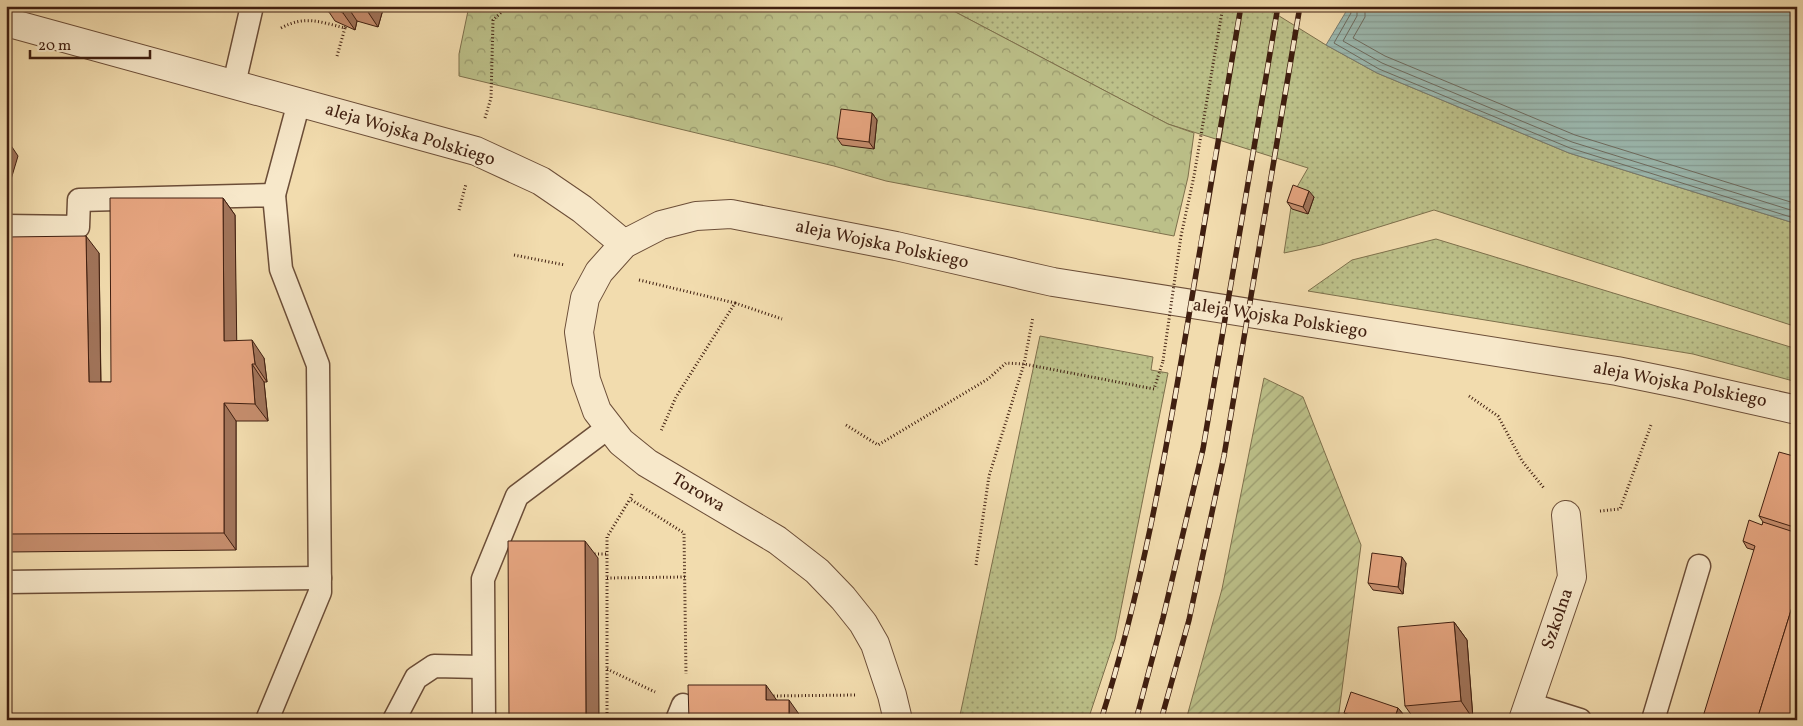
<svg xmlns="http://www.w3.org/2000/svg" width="1803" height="726" viewBox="0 0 1803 726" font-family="Vollkorn,serif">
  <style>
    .grass { fill: url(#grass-dots); stroke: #7e704c }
    .forest { fill: url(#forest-crowns); stroke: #7e704c }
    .garden { fill: url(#garden-furrows); stroke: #7e704c }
    .water { fill: url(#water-rules); stroke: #777c71 }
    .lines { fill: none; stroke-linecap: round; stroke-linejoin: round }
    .shore { stroke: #6e6c60; stroke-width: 1 }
    .service-casing { stroke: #6c4e38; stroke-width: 25 }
    .minor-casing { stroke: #6c4e38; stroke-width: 30 }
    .tertiary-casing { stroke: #6c4e38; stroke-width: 30 }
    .path { stroke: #401f10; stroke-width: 3; stroke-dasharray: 1 2.5; stroke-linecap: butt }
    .service { stroke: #f7e8ca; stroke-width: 22 }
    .minor { stroke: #f7e8ca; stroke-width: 28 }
    .tertiary { stroke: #f7e8ca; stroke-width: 28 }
    .rail-casing { stroke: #401f10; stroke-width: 5.5 }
    .rail { stroke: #f7e8ca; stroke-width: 4; stroke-dasharray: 11; stroke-linecap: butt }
    .path-bridge { stroke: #401f10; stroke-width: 3; stroke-dasharray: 1 2.5; stroke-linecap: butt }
    .wall { fill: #c68e6e; stroke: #401f10 }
    .shaded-wall { fill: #a1745a; stroke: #401f10 }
    .building { fill: #e6a580; stroke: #401f10 }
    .labels { text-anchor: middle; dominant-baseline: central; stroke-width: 4; stroke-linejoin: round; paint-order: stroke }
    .street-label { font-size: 18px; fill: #401f10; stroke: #f7e8ca }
  </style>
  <defs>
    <pattern id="grass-dots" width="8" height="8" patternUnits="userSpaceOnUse" patternTransform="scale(1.25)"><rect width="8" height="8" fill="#bcc089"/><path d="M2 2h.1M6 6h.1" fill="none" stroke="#9a9b6f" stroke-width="1.8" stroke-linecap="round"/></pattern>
    <pattern id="forest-crowns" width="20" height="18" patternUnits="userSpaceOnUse" patternTransform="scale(1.25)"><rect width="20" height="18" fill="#bcc089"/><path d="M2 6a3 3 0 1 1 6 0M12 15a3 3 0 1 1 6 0" fill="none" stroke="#9a9b6f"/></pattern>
    <pattern id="garden-furrows" width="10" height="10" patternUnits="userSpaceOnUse" patternTransform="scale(1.25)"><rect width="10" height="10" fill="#bcc089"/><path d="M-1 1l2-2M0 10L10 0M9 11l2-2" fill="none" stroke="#9a9b6f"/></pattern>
    <pattern id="water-rules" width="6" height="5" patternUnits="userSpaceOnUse" patternTransform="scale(1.25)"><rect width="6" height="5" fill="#9cbab1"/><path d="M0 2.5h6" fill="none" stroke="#879f97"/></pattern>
  </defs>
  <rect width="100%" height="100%" fill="#f2dcae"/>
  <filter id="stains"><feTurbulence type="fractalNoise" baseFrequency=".004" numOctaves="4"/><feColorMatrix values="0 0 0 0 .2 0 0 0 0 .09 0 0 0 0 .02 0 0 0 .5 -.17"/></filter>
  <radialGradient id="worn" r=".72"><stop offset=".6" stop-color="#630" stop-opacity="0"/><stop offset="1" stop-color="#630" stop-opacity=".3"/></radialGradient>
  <g class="grass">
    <polygon points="944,6 1263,6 1326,45 1377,73 1569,153 1797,224 1797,327 1434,210 1321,245 1284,253 1293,194 1308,168 1168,124"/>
    <polygon points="1436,239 1797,349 1797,382 1693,354 1308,291 1352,260"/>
    <polygon points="1040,336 1153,357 1151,370 1168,373 1115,639 1088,720 959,720"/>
  </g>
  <polygon class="forest" points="469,6 944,6 1168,124 1194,133 1188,177 1174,236 886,181 834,166 459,76 459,54"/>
  <polygon class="garden" points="1264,378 1303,397 1361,545 1338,720 1186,720 1222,589"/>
  <polygon class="water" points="1341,6 1797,6 1797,224 1569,153 1377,73 1326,45 1347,10"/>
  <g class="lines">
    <g class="shore">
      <polyline points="1350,6 1351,13 1334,43 1379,69 1570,148 1797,219"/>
      <polyline points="1357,6 1357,16 1343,41 1382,63 1572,142 1797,212"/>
      <polyline points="1365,6 1365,17 1353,38 1385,56 1575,135 1797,204"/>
    </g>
    <defs>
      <g id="service">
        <polyline points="234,84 252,6"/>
        <polyline points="274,195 299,102"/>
        <polyline points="6,226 78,227 79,200 274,195 281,269 318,365 320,592 267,720"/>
        <polyline points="6,582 320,578"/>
        <polyline points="1529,704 1580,720"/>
        <polyline points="394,720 416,678 434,666 482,667"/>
        <polyline points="484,720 483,579 517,496 609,427"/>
        <polyline points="677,720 683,705"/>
        <polyline points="1653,720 1699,566"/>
      </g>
      <polyline id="minor" points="1523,720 1572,577 1566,515"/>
      <g id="tertiary">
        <polyline points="6,22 476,151 541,181 582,209 624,244"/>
        <polyline points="898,720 892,695 875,644 863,623 843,598 817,571 777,540 647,463 621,442 597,411 586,380 579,332 585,298 599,272 624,244 661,225 696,216 731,214 896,246 1053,282 1617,371 1681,384 1797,410"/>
      </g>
    </defs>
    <use href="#service" class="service-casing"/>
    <use href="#minor" class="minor-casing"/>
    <use href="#tertiary" class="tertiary-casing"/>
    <g class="path">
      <path d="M 281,28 C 305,15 320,22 345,28 L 346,26"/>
      <polyline points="337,56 345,28"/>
      <polyline points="485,118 491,98 493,20 508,6"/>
      <polyline points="459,210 466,184"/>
      <polyline points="1181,236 1194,176 1223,6"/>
      <polyline points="514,255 565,265"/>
      <polyline points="639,280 735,303 676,397 661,431"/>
      <polyline points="735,303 782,319"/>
      <polyline points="1469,396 1498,416 1522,461 1544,488"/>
      <polyline points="846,425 878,445 988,379 1006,363 1024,364 1154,389 1163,361"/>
      <polyline points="632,494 630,499 684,533 686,674"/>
      <polyline points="1600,511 1620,509 1651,425"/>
      <polyline points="591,554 608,554"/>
      <polyline points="976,565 989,476 1024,364 1033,317"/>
      <polyline points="607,578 685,577"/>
      <polyline points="607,669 655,692"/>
      <polyline points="770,696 856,695"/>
      <polyline points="607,720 607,537 630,499"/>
    </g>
    <use href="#service" class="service"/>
    <use href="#minor" class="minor"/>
    <use href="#tertiary" class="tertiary"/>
    <defs>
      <g id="rail">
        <path d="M 1101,720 C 1141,594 1164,463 1186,333 C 1204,224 1222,115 1241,6"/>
        <polyline points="1136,720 1163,618 1203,449 1278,6"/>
        <polyline points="1161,720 1189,620 1224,456 1300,6"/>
      </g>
    </defs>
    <use href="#rail" class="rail-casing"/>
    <use href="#rail" class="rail"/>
    <polyline class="path-bridge" points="1163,361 1181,236"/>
  </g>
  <g class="wall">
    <polygon points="311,6 384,6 378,27 357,21 355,30 335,21 329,12"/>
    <polygon points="872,113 877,120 874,149 842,145 837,138"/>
    <polygon points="1314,197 1308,214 1292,209 1287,202"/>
    <polygon points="223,198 235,215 236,341 264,358 267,382 264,382 268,421 236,421 236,550 6,552 6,237 99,253 101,382 111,382"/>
    <polygon points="1797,457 1797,720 1754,550 1747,548 1743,541 1762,525 1763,522 1759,516"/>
    <polygon points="1406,563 1403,594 1373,590 1368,583"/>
    <polygon points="1454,622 1467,640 1473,719 1461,720 1415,720 1405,706"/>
    <polygon points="1398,708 1403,714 1401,720 1349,720 1344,713"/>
  </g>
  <g class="shaded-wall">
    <polygon points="344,6 347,6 357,21 355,30 343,13"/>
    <polygon points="367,6 384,6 378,27 366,9"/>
    <polygon points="872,113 877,120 874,149 869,142"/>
    <polygon points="6,138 18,156 9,186 6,182"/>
    <polygon points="1309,191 1314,197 1308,214 1303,207"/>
    <polygon points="223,198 235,215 237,359 224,341"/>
    <polygon points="86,236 99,253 101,400 89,382"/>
    <polygon points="252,340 264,358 267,382 255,364"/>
    <polygon points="252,364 264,382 268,421 255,404"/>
    <polygon points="224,403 236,421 236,550 224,533"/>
    <polygon points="585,541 598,558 599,720 586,720"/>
    <polygon points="1402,557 1406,563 1403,594 1398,587"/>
    <polygon points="1454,622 1467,640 1473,719 1461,701"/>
    <polygon points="766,685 778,702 766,700"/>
    <polygon points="1797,699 1797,720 1790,720"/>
    <polygon points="789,700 801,717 801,720 789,720"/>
    <polygon points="1398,708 1403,714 1401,720 1394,720"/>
  </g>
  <g class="building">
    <polygon points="329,6 344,6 343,13"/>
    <polygon points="355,6 367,6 366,9"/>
    <polygon points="841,109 872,113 869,142 837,138"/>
    <polygon points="1293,185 1309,191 1303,207 1287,202"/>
    <polygon points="110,198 223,198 224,341 252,340 255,364 252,364 255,404 224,403 224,533 6,534 6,237 86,236 89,382 111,382"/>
    <polygon points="1779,452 1797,457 1797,528 1759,516"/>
    <polygon points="1749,520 1762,525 1763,522 1797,533 1797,591 1757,720 1702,720 1755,546 1743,541"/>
    <polygon points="508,541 585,541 586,720 509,720"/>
    <polygon points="1372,553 1402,557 1398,587 1368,583"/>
    <polygon points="1797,591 1797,699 1790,720 1757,720"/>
    <polygon points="1454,622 1461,701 1405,706 1398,627"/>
    <polygon points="688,685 766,685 766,700 789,700 789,720 689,720"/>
    <polygon points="1351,692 1398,708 1394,720 1365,720 1344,713"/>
  </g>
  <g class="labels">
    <g class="street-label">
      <text transform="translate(410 135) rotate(17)">aleja Wojska Polskiego</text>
      <text transform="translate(882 245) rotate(12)">aleja Wojska Polskiego</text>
      <text transform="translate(1280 319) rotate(9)">aleja Wojska Polskiego</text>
      <text transform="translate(1680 385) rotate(11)">aleja Wojska Polskiego</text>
      <text transform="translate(698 493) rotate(31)">Torowa</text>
      <text transform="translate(1558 619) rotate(-71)">Szkolna</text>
    </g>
  </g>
  <rect width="1803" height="726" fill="none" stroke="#f2dcae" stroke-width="25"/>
  <rect x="8" y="8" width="1788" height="711" fill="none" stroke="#401f10" stroke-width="2.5"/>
  <rect x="12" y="12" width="1778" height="701" fill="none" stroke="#401f10"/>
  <path d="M30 50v8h120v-8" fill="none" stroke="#401f10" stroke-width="2.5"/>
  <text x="38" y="50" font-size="15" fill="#401f10" stroke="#f7e8ca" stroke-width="4" paint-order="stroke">20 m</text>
  <rect width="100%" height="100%" filter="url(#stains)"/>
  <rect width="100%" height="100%" fill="url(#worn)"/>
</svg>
